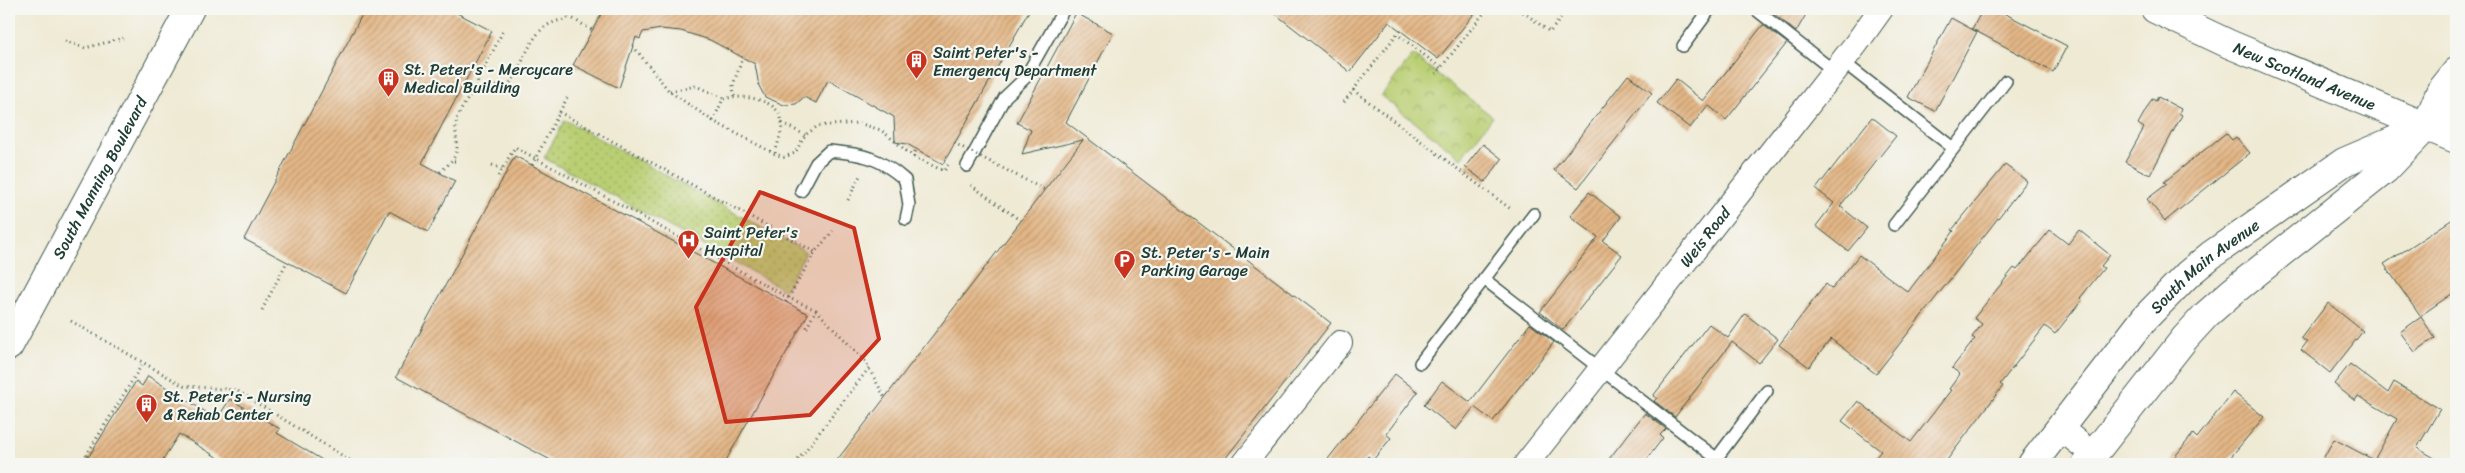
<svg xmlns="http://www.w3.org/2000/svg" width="2465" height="473" viewBox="0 0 2465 473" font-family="Sriracha,sans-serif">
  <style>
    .grass { fill: url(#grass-dots); stroke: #6c8654 }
    .park { fill: url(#park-crowns); stroke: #6c8654 }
    .building { fill: url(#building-hatch) }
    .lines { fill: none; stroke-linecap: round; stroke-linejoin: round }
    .service-casing { stroke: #3e574c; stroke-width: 14 }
    .minor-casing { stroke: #3e574c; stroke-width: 26 }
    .tertiary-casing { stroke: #3e574c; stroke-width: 30 }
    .path { stroke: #3e574c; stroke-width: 3; stroke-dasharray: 1 4; stroke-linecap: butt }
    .service { stroke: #fff; stroke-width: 11 }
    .minor { stroke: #fff; stroke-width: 24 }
    .tertiary { stroke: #fff; stroke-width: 28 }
    .path-bridge { stroke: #3e574c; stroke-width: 3; stroke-dasharray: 1 4; stroke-linecap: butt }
    .marked { fill: #c8321e; fill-opacity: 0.2; stroke: #c8321e; stroke-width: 4; stroke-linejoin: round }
    .labels { text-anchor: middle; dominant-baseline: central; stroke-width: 4.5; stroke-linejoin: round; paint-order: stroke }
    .poi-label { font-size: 16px; fill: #1f3d34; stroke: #f6f6f2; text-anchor: start }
    .street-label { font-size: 16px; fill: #1f3d34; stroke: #f6f6f2 }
  </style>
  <defs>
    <pattern id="grass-dots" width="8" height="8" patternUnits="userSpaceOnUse" patternTransform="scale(1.25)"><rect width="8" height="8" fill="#bacf73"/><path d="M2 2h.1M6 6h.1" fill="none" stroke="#97a95f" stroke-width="1.8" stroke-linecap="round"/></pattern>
    <pattern id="park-crowns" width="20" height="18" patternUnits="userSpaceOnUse" patternTransform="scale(1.25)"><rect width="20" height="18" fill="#bacf73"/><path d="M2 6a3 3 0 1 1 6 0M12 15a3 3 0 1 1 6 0" fill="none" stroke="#97a95f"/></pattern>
    <pattern id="building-hatch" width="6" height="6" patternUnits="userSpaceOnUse" patternTransform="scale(1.25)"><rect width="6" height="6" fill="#e4b787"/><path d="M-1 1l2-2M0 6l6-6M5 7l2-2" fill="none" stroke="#b8966f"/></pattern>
  </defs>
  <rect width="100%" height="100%" fill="#f6f6f2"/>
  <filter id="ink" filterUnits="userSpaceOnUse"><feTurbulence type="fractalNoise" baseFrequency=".02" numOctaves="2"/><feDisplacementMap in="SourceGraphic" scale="10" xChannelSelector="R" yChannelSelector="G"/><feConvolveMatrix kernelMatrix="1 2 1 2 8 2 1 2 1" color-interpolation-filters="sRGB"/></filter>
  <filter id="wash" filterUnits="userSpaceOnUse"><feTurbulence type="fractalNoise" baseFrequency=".0096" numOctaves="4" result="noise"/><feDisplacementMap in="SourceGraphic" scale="20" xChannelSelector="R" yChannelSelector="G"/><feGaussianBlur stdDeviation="1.12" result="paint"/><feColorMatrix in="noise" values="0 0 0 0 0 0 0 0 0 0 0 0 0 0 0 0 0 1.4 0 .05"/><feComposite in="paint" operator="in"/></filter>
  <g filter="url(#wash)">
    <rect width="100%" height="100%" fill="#efead4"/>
    <polygon class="grass" points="565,120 806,252 785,290 544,158"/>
    <polygon class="park" points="1413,55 1493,117 1461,158 1381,96"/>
    <g id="blocks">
      <g class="building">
        <polygon points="365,9 449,9 492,31 422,163 455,181 428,232 389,211 346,293 244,239"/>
        <polygon points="604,9 1030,9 943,164 907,144 895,142 894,117 828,80 816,103 804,97 796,104 784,105 765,97 759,86 755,64 710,40 681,31 661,29 643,32 640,39 636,37 619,88 573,65"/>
        <polygon points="1269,9 1478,9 1438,59 1389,22 1350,72"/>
        <polygon points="1776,9 1809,9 1796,32 1773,13"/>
        <polygon points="1983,9 1996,9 2067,46 2053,72 1972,29"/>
        <polygon points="1076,13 1113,33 1066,122 1331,323 1221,464 834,464 1083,140 1022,154 1031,130 1017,123"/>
        <polygon points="1951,18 1977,32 1935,111 1908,97"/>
        <polygon points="1763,25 1787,43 1726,120 1708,105 1690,128 1657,103 1676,79 1703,101"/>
        <polygon points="1628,75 1652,93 1578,188 1554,170"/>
        <polygon points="2158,97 2181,109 2179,113 2182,115 2150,175 2125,162 2144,128 2138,124 2152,99 2156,101"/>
        <polygon points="1872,117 1896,136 1840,206 1867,228 1848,251 1816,226 1834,203 1816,189"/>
        <polygon points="2226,133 2232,140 2236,137 2250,153 2165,221 2147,199 2167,184 2164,182"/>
        <polygon points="1483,144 1502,159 1485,182 1465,167"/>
        <polygon points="515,156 808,314 724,464 558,464 396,377"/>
        <polygon points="2005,165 2027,181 1876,374 1831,339 1809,367 1779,345 1826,284 1832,289 1859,255 1908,292 1954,231 1952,230"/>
        <polygon points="1589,192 1621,217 1603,241 1622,255 1563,330 1540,312 1598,237 1570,216"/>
        <polygon points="2456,217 2456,291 2420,316 2384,264"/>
        <polygon points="2050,230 2068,244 2079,230 2110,255 2101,266 2104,268 2080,298 2082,300 2055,334 2045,326 2000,384 2003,386 1944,464 1870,464 1881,451 1842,421 1858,401 1911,442 1951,390 1949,389 1960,374 1952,368 1975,339 1972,337 1982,324 1974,318 2014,268 2017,270"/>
        <polygon points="2328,303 2363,331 2330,373 2301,350 2307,342 2301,338"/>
        <polygon points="1745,314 1778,339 1759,363 1732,342 1675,417 1654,401 1657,398 1653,396 1709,324 1728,338"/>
        <polygon points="2421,317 2435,338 2415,352 2400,332"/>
        <polygon points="1530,324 1554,342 1493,421 1474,407 1456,430 1424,405 1442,381 1470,402"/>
        <polygon points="2350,364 2388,393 2394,382 2440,409 2417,448 2445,464 2320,464 2334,439 2374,460 2397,419 2358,396 2355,401 2334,384"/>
        <polygon points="1395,374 1418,392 1386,434 1391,438 1373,460 1368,456 1361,464 1324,464"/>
        <polygon points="148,376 217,419 230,399 280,429 277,433 329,464 228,464 179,434 160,464 84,464 136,381 142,386"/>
        <polygon points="2233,392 2264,417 2225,464 2169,464 2193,434 2197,438"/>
        <polygon points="1645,413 1666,429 1660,435 1663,438 1643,464 1605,464"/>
      </g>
    </g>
  </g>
  <g filter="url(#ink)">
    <use href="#blocks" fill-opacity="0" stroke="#3e574c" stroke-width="1"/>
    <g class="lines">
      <defs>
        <g id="service">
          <polyline points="1755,9 1834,71"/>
          <polyline points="1683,46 1710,9"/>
          <polyline points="1842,61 1953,148"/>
          <polyline points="967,166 1005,97 1025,78 1064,9"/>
          <path d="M 801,191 L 816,163 L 829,151 C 863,154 879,157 905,180 L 909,205 L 906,219"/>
          <polyline points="1894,225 2006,81"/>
          <polyline points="1484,279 1716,458"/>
          <polyline points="1420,363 1534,214"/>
          <polyline points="1713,463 1767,391"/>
        </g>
        <g id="minor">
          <polyline points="2060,428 2094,455"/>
          <polyline points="1244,464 1340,343"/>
          <path id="s1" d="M 1526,464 L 1856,44 L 1881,9"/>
        </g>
        <g id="tertiary">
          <path id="s2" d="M 2155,9 L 2229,44 L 2456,139"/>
          <path id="s3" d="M 9,346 L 190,9"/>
          <path id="s4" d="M 2032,464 L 2145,318 L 2188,274 L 2211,255 L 2344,162 L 2426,127 L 2440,92 L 2456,72"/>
          <polyline points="2086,464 2185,338 2206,315 2232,292 2386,169 2426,127 2456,115"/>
        </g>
      </defs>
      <use href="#service" class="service-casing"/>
      <use href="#minor" class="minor-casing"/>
      <use href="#tertiary" class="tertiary-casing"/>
      <g class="path">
        <polyline points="562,9 570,17 592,30"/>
        <polyline points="1519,9 1550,32 1568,9"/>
        <polyline points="65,41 85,48 123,38"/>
        <polyline points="633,46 669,91 713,121 775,154 784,157 795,153 805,135 818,126 858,123 881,130 914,157 944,171 948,165"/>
        <polyline points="1436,74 1487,9"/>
        <polyline points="1353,90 1512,210"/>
        <polyline points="473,91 504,29"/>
        <polyline points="670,91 696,86 723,98"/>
        <polyline points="734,96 733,85 743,57"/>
        <polyline points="1344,102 1397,34 1441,68"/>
        <polyline points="559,112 815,252"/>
        <path d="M 713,121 L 723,99 C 741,94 780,98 782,123 C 782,133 777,145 775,154"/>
        <polyline points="782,123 805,135"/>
        <polyline points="914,157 916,149"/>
        <polyline points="454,161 463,161"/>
        <polyline points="492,165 502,169"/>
        <polyline points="532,165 567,98"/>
        <path d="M 440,172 C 471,147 448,141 459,114 C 465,102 473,87 488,86 C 494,85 501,88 507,85 C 520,78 527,36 548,25 C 554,21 563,20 570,17"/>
        <polyline points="498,176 515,147 789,298 816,310 805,331"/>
        <polyline points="971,185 1021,221"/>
        <polyline points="848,200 861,174"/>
        <polyline points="786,302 815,252 833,231"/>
        <polyline points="262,310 287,262"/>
        <polyline points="816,310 865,361 885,398"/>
        <polyline points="71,321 184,386 236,390 356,464"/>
        <polyline points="81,464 143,363"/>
        <polyline points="795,464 869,368"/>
      </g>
      <use href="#service" class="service"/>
      <use href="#minor" class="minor"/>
      <use href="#tertiary" class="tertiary"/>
      <polyline class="path-bridge" points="954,143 1045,190"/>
    </g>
  </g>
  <path class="marked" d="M 760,192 L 854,228 L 879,339 L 810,415 L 726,422 L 696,307 Z"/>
  <defs>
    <symbol id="building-pin" viewBox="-11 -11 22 30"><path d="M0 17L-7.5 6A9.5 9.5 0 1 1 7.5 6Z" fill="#c8321e" stroke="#f6f6f2"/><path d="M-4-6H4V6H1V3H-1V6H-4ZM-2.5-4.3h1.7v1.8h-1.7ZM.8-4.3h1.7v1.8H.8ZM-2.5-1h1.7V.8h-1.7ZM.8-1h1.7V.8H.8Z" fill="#fff"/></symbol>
    <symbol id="hospital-pin" viewBox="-11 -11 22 30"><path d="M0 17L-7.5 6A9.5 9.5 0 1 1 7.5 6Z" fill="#c8321e" stroke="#f6f6f2"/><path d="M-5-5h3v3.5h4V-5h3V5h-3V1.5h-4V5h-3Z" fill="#fff"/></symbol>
    <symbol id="parking-pin" viewBox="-11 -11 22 30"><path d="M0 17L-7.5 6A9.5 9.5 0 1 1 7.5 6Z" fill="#c8321e" stroke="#f6f6f2"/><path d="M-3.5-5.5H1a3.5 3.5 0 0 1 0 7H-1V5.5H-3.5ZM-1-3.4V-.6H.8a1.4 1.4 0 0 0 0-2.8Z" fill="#fff"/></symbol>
  </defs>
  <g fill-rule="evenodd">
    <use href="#building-pin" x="904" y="48" width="25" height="34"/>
    <use href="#building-pin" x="376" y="66" width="25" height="34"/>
    <use href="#hospital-pin" x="676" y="228" width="25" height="34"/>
    <use href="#parking-pin" x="1112" y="248" width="25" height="34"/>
    <use href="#building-pin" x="134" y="392" width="25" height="34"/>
  </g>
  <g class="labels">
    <g class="poi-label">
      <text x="933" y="52">Saint Peter's -<tspan x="933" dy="18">Emergency Department</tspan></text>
      <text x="404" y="69">St. Peter's - Mercycare<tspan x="404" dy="18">Medical Building</tspan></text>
      <text x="704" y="232">Saint Peter's<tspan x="704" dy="18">Hospital</tspan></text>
      <text x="1141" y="252">St. Peter's - Main<tspan x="1141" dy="18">Parking Garage</tspan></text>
      <text x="163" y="396">St. Peter's - Nursing<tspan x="163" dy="18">&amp; Rehab Center</tspan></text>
    </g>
    <g class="street-label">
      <text stroke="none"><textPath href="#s2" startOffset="164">New Scotland Avenue</textPath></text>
      <text stroke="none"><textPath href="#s3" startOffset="191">South Manning Boulevard</textPath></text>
      <text stroke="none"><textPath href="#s1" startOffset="289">Weis Road</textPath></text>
      <text stroke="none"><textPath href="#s4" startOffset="264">South Main Avenue</textPath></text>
    </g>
  </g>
  <rect width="2465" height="473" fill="none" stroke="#f6f6f2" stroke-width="30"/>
</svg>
